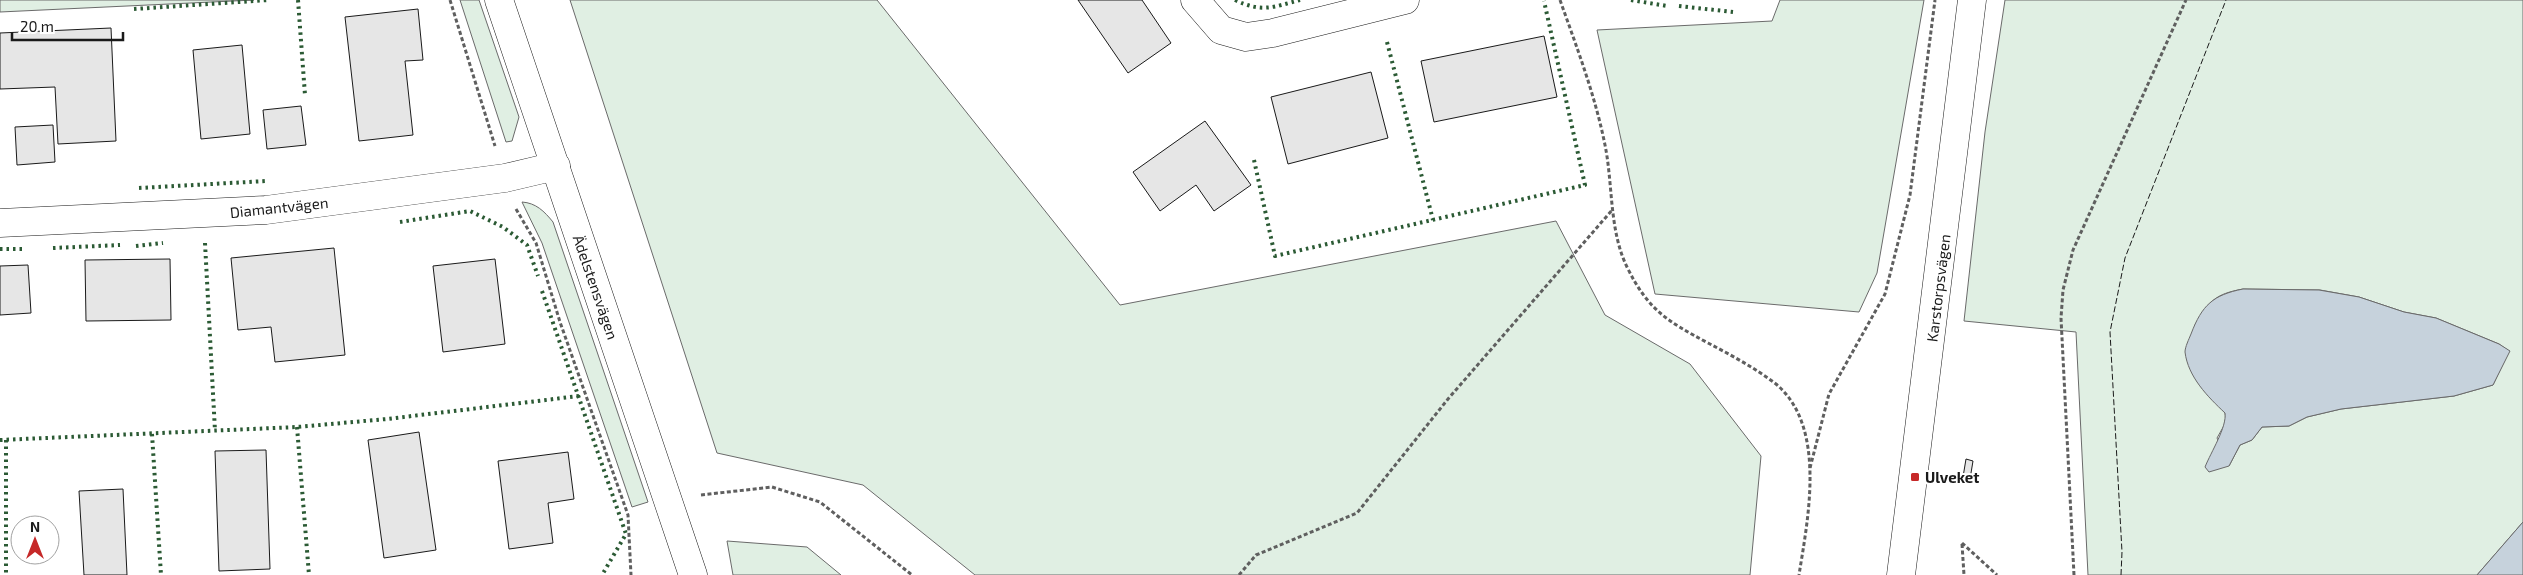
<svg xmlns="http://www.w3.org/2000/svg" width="2523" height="575" viewBox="0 0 2523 575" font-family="'Exo 2',sans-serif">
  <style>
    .green { fill: #e0efe3; stroke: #6a6a6a; fill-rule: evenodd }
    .water { fill: #c6d2dc; stroke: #6a6a6a }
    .building { fill: #e6e6e6; stroke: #1a1a1a }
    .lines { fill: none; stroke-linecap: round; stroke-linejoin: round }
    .minor-casing { stroke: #1a1a1a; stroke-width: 29 }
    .secondary-casing { stroke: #1a1a1a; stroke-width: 29 }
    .path { stroke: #5f5f5f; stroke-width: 3; stroke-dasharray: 4 2.5; stroke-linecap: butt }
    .minor { stroke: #fff; stroke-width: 28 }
    .secondary { stroke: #fff; stroke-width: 28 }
    .hedge { stroke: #2b5a34; stroke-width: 4; stroke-dasharray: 2.5 4; stroke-linecap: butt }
    .fence { stroke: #1a1a1a; stroke-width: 1; stroke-dasharray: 6 2.5; stroke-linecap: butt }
    .poi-dot { fill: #c62828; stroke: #fff; stroke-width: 2 }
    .labels { text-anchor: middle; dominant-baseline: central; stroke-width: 4; stroke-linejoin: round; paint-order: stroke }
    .street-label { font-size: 15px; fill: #1a1a1a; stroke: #fff }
    .poi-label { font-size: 15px; font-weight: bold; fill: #1a1a1a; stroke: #fff; text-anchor: start }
  </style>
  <rect width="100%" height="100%" fill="#fff"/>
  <g class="green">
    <polygon points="0,0 254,0 0,12"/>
    <polygon points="460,0 479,0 519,117 512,141 506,142"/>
    <polygon points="570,0 877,0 1120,305 1556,221 1605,315 1690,364 1761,456 1750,575 975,575 863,485 717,453"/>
    <polygon points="1780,0 1924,0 1877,273 1859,312 1655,294 1597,30 1772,21"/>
    <path d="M 2005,0 L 2523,0 L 2523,522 L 2477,575 L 2088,575 L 2076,332 L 1964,321 L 1985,132 ZM 2243,289 L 2320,290 L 2359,297 L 2404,312 L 2436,318 L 2499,344 L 2509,351 L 2493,385 L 2454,396 L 2341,409 L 2307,417 L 2289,426 L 2262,427 L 2252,440 L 2240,445 L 2229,466 L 2217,438 L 2226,422 L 2225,412 L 2195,325 C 2209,301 2215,294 2243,289 Z"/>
    <path d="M 522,202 C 536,203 544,211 553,222 L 648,502 L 632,507 L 542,243 Z"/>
    <polygon points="727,541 807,547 841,575 733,575"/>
  </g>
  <g class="water">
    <path d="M 2243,289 L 2319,290 L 2359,297 L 2404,312 L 2436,318 L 2499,344 L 2510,351 L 2493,385 L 2454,396 L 2341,409 L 2307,417 L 2289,426 L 2262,427 L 2252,440 L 2240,445 L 2229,466 L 2209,472 L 2205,467 C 2211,452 2227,427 2225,413 C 2208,397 2188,377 2185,352 C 2185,347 2189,339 2191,334 C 2202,305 2213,295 2243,289 Z"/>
    <polygon points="2523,522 2523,575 2477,575"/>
  </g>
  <g class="building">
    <polygon points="1078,0 1142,0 1171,43 1128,73"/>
    <polygon points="418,9 423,60 405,61 413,135 359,141 345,17"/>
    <polygon points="111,28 116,141 58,144 55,87 0,89 0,33"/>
    <polygon points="1544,36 1557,97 1434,122 1421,61"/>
    <polygon points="242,45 250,134 201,139 193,50"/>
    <polygon points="1371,72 1388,138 1288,164 1271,97"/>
    <polygon points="301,106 306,145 267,149 263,110"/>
    <polygon points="1205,121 1251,185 1214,211 1196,185 1160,211 1133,172"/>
    <polygon points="53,125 55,162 17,165 15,127"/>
    <polygon points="334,248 345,355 275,362 271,327 238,330 231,258"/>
    <polygon points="170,259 171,320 86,321 85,260"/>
    <polygon points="495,259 505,344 443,352 433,266"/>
    <polygon points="28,265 31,313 0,315 0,266"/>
    <polygon points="419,432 436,550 384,558 368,440"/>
    <polygon points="266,450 270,569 219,571 215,451"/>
    <polygon points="568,452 574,499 548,503 553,543 509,549 498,461"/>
    <polygon points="1966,459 1973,461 1970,479 1963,477"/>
    <polygon points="123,489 127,575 84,575 79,491"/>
  </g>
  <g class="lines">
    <defs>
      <g id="minor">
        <polyline points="499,0 693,575"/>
        <polyline points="1195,0 1221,30 1246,37 1273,33 1405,0"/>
        <polyline points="0,223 266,210 505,178 556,166"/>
      </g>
      <polyline id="secondary" points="1901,575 1972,0"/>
    </defs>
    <use href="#minor" class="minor-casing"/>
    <use href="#secondary" class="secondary-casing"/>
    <g class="path">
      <polyline points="450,0 495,146"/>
      <path d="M 1560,0 C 1577,48 1595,95 1605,145 C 1613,184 1609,230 1627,267 C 1648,310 1667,321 1708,343 C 1731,355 1755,368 1776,384 C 1827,427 1808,518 1799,575"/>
      <polyline points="516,209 536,243 560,322 628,515 631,575"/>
      <polyline points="1810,468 1829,394 1885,294 1910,195 1935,0"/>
      <polyline points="701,495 772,487 820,502 912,575"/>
      <polyline points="1962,543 1997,575"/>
      <polyline points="1962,544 1964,575"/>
      <polyline points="1239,575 1256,555 1357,513 1448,399 1613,209"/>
      <polyline points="2074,575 2061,318 2063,290 2073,250 2186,0"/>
    </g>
    <use href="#minor" class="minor"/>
    <use href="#secondary" class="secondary"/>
    <g class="hedge">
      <polyline points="298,0 305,95"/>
      <path d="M 1235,0 C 1262,13 1273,7 1300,0"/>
      <polyline points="1631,0 1667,6"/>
      <polyline points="1679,6 1733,12"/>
      <polyline points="134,9 269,0"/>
      <polyline points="1387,42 1433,220"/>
      <polyline points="1254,160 1275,256 1585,185 1544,1"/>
      <polyline points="139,188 266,181"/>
      <polyline points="400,222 470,211 503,227 527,245 538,276"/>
      <polyline points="205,243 215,431"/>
      <polyline points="136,246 163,243"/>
      <polyline points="53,248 120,245"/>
      <polyline points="0,249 26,249"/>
      <polyline points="542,291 626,534 602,575"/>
      <polyline points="297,427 309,575"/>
      <polyline points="152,434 161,575"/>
      <polyline points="0,440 297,427 387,419 579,396"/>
      <polyline points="6,440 6,575"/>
    </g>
    <polyline class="fence" points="2121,575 2122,552 2110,332 2125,258 2226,0"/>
  </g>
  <rect class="poi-dot" x="1910" y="472" width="10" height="10" rx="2.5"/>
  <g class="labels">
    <g class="street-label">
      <text transform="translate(279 207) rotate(-6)">Diamantvägen</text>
      <text transform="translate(596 287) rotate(71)">Ädelstensvägen</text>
      <text transform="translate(1938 288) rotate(-83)">Karstorpsvägen</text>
    </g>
    <g class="poi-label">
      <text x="1925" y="477">Ulveket</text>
    </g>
  </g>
  <g transform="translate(35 540)"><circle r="24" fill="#ffffff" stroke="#a3a3a3"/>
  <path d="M0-4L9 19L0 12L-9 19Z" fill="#c62828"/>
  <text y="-8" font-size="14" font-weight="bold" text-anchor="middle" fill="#1a1a1a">N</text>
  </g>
  <path d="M12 32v8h111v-8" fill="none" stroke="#1a1a1a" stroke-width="2.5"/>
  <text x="20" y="32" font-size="15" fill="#1a1a1a" stroke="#ffffff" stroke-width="4" paint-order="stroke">20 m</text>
</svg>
